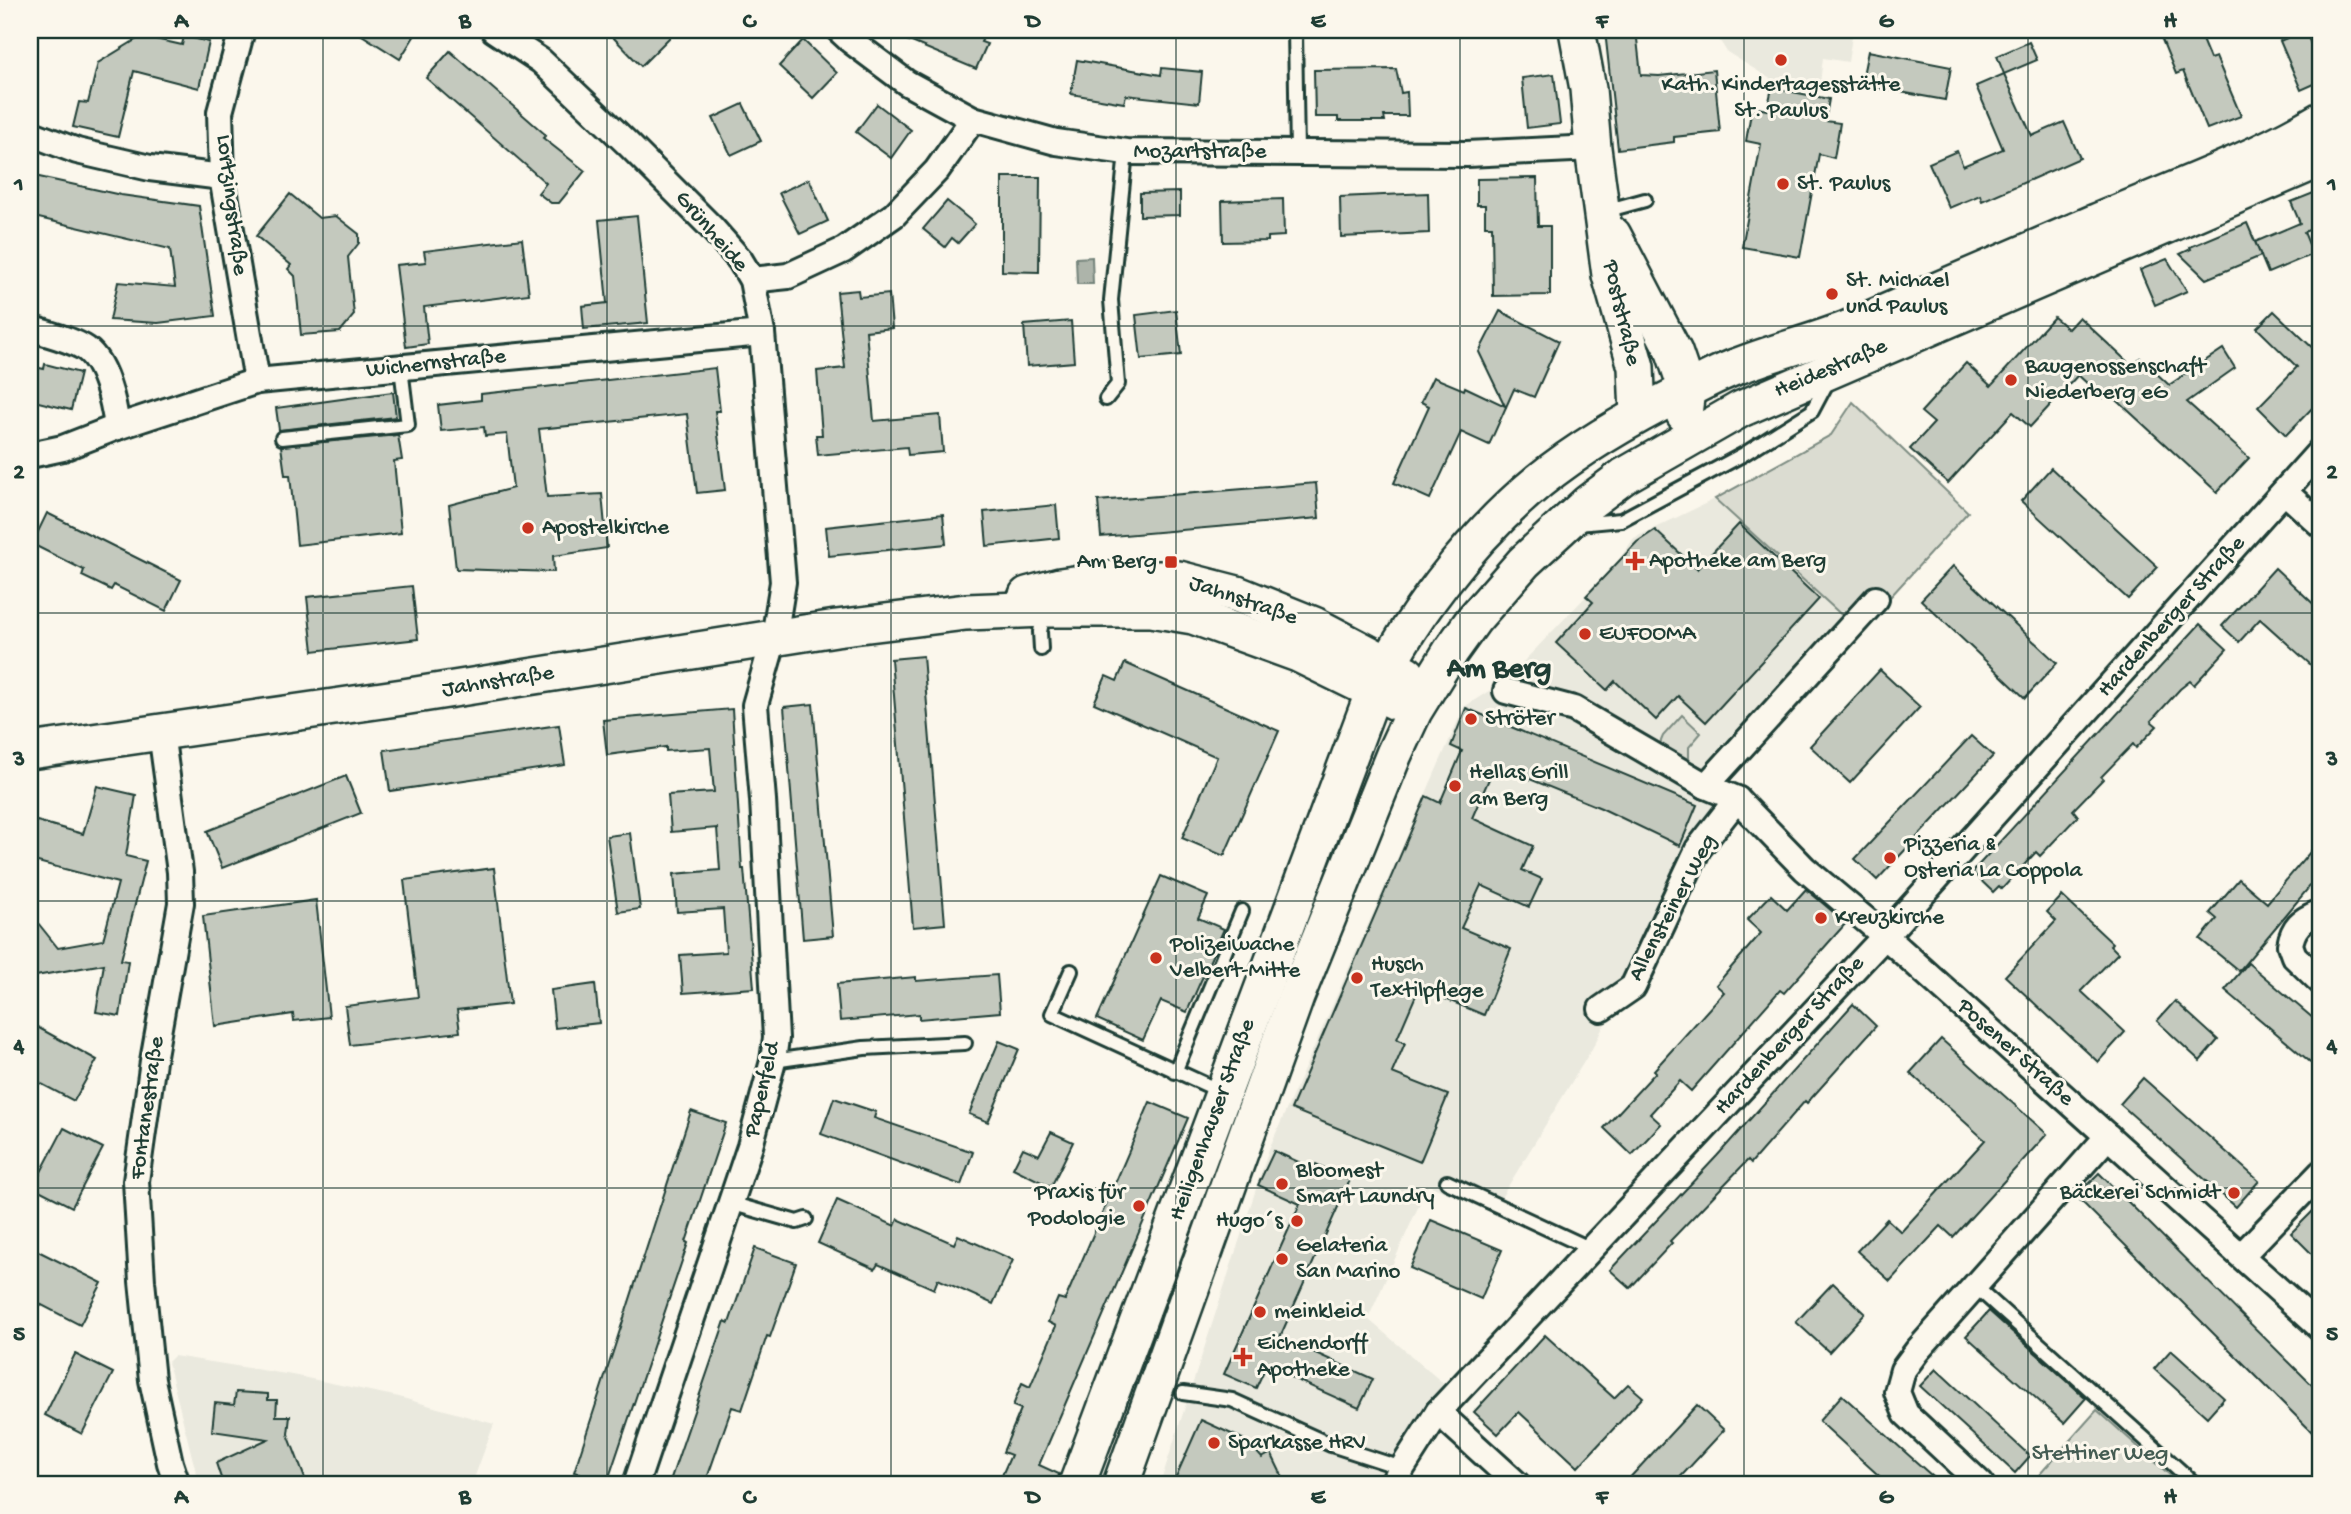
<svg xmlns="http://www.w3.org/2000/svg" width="2351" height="1514" viewBox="0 0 2351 1514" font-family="'Gochi Hand',sans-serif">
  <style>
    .built { fill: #eae9de }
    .green { fill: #dbdcd1; stroke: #7d8c82; stroke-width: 2 }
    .water { fill: #adb4aa; stroke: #74847b; stroke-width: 2 }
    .building { fill: #c4c9be; stroke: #1f3d34; stroke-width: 2 }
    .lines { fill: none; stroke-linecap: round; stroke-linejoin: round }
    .lane-casing { stroke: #1f3d34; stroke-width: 18 }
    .street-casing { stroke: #1f3d34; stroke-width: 30 }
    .secondary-casing { stroke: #1f3d34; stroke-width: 40 }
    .lane { stroke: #fbf7ec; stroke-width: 12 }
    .street { stroke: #fbf7ec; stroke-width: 24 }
    .secondary { stroke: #fbf7ec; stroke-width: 35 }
    .grid { fill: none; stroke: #1f3d34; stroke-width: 2; stroke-opacity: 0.55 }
    .poi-dot { fill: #c8321e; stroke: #fbf7ec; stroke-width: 2.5 }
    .labels { text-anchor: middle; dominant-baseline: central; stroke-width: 6; stroke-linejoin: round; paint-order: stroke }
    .poi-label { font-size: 23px; fill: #1f3d34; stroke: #fbf7ec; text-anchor: start }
    .street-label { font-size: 23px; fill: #1f3d34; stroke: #fbf7ec }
    .park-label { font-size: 23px; fill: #455d53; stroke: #fbf7ec }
    .district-label { font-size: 30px; font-weight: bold; fill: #1f3d34; stroke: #fbf7ec }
    .neatline { fill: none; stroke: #1f3d34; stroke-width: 2.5 }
    .grid-label { font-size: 23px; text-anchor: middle; font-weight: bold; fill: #1f3d34 }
  </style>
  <rect width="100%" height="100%" fill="#fbf7ec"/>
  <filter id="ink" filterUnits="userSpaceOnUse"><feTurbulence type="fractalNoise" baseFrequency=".0143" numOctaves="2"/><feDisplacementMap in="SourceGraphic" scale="14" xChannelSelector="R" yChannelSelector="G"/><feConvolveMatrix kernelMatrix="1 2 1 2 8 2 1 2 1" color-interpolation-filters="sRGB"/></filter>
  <g filter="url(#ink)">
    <g class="built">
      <polygon points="1713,30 1931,30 1922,32 1853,30 1848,62 1823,58 1819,92 1777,83 1727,52"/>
      <polygon points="1715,499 1859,631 1705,796 1718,802 1593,1047 1493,1211 1428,1185 1368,1319 1443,1383 1379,1484 1160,1484 1269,1149 1464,707 1506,680 1613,568 1634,538"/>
      <polygon points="174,1356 292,1375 399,1397 494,1424 472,1484 199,1484 168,1362"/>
    </g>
    <g class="green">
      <polygon points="1853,402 1968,512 1859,631 1715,499 1831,435"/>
      <polygon points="1682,715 1701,733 1689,747 1689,761 1676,762 1658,748 1663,736"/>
      <polygon points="2097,1410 2172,1477 2165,1484 2031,1484"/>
    </g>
    <polygon class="water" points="1092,257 1093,284 1077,284 1076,258"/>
    <g class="building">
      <polygon points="354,30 418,30 400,59"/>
      <polygon points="606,30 677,30 641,66"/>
      <polygon points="883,30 987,30 981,42 987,44 976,69"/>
      <polygon points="1636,30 1641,75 1659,76 1714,70 1720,132 1674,137 1674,142 1618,149 1605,31"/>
      <polygon points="2158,30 2198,30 2210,59 2216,57 2241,116 2207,129 2183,71 2176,74"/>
      <polygon points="2305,30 2321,68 2321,81 2301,90 2280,41"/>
      <polygon points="142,36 182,45 184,36 209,42 199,88 134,71 118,137 73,127 79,102 88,103 98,63"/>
      <polygon points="803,40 837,73 813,98 779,66"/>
      <polygon points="2029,42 2037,60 2004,74 1997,56"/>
      <polygon points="450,51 546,135 543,138 585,171 559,203 551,203 538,193 546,183 426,78"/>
      <polygon points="1868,51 1951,67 1945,100 1861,85"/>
      <polygon points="1077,60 1161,75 1162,68 1202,72 1199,103 1126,95 1124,103 1071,94"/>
      <polygon points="1396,69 1401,93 1407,92 1408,116 1384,116 1385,121 1338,121 1338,117 1315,117 1314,70"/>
      <polygon points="1554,74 1560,124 1527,128 1522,78"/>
      <polygon points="2004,74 2032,136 2064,122 2080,158 1982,201 1980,195 1949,208 1929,163 1957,151 1963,166 2003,149 1976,86"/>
      <polygon points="1772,88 1829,99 1825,121 1840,123 1834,158 1819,154 1800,257 1742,247 1761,144 1746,141 1752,107 1767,110"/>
      <polygon points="743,104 761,141 731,155 713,118"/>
      <polygon points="877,104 911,130 891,158 856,132"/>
      <polygon points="30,175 121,195 199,206 215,316 158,323 110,320 118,282 175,287 170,249 30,216"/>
      <polygon points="1002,177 1040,177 1039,272 1002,271"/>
      <polygon points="1537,178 1538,226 1550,226 1550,295 1493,296 1492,226 1485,226 1485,205 1477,205 1477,179"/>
      <polygon points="809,179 828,221 800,234 779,193"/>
      <polygon points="2321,190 2321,225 2304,232 2313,254 2268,273 2255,242 2300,223 2291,202"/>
      <polygon points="1180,192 1180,215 1140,216 1140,193"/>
      <polygon points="1428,193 1429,233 1341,237 1340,197"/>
      <polygon points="290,194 319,218 336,216 359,234 359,243 348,257 354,315 340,332 301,335 295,276 288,269 291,265 256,236"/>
      <polygon points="1283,199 1284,236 1268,237 1268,241 1223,242 1222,201"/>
      <polygon points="947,201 975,224 958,243 952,238 945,247 923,229"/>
      <polygon points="637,216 648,323 584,329 582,306 607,303 599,220"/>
      <polygon points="2247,223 2261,256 2206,279 2180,254 2191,249 2190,247"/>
      <polygon points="522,239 529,294 424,307 428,344 406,347 396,265 426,262 424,251"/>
      <polygon points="2167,259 2187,291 2155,305 2140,270"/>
      <polygon points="858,290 859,297 889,294 892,328 866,331 874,421 940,415 943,452 908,455 907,447 818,455 816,435 822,435 817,371 845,368 837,292"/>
      <polygon points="1176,310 1181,355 1141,359 1136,315"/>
      <polygon points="1500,311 1559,341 1534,397 1514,389 1489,445 1461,432 1430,499 1394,483 1429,406 1421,402 1433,377 1464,390 1465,387 1505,406 1479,352"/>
      <polygon points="2274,311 2321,356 2321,399 2286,435 2258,407 2297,367 2257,328"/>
      <polygon points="2054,317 2068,329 2079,317 2132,366 2140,358 2169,385 2223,349 2235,368 2187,402 2249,458 2217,492 2108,392 2103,398 2078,375 2030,427 2013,412 1948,483 1910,449 1934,423 1921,412 1966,363 1991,386"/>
      <polygon points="1071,321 1074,362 1027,366 1024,325"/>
      <polygon points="45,364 80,373 71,410 30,400 30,366 44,369"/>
      <polygon points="715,368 720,411 715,411 725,490 697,493 687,414 539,429 547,497 602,494 607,548 553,556 554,572 456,569 449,505 513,488 507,434 485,436 484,427 441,431 438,405 481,400 481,394"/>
      <polygon points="393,392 396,417 279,430 276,408"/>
      <polygon points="398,435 402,460 394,461 401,533 297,545 290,475 285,475 281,446"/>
      <polygon points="2051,468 2158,567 2128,599 2021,501"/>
      <polygon points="1316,483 1319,518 1101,537 1098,501"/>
      <polygon points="1056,505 1059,538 987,546 984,512"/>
      <polygon points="47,513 181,580 166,611 114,585 111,590 82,576 84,570 32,544"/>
      <polygon points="943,514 946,544 829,556 826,527"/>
      <polygon points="1739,524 1819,599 1706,722 1678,696 1656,720 1615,681 1607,690 1556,643 1593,602 1586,596 1637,542 1655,530 1697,569"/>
      <polygon points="1953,566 2057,663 2025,698 1921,600"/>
      <polygon points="2275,568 2321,611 2321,674 2260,619 2239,642 2222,626"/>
      <polygon points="412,586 418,639 313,651 307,597"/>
      <polygon points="2200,624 2227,649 2194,685 2190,681 2180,689 2151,721 2157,726 2136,748 2133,744 2101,777 2103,779 2073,810 2078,816 2040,856 2036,852 2002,889 1999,886 1993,892 1972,872"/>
      <polygon points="923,656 945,924 913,927 891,659"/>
      <polygon points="1125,663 1279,731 1224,856 1182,838 1217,757 1094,703 1106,676 1117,681"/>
      <polygon points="1880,670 1920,707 1850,783 1810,746"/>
      <polygon points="813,704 833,936 803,939 784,707"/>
      <polygon points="1466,708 1697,805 1680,846 1601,808 1495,765 1472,818 1533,846 1522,870 1542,879 1529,907 1481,885 1461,928 1511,949 1484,1015 1419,988 1397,1039 1405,1043 1392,1073 1448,1095 1420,1162 1291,1109 1426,796 1440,803 1462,751 1451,746"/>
      <polygon points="732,709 742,869 744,869 754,988 683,993 680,955 726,952 723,909 677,912 674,874 720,870 717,828 671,832 668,795 714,792 710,748 666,751 666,747 607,755 603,720"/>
      <polygon points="559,725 565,765 390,791 384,750"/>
      <polygon points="1971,736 1993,756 1877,880 1855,859"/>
      <polygon points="346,776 361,813 222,868 207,831"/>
      <polygon points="97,786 136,795 126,856 146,861 121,960 128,961 120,1016 96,1012 104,964 30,977 30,913 58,948 103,940 118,883 30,860 30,819 83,834"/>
      <polygon points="630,833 640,909 618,912 607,836"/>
      <polygon points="2321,839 2321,873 2239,971 2200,939 2217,919 2210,913 2239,879 2267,903"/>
      <polygon points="494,868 510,1004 457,1010 460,1032 350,1045 345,1006 418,997 404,880"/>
      <polygon points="1161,876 1208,896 1198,918 1224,929 1187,1012 1161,1001 1143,1040 1097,1019"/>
      <polygon points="1806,889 1846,923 1784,993 1780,990 1691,1091 1680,1081 1650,1114 1661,1124 1632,1155 1604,1128 1656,1072 1654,1070 1724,992 1716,985 1761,933 1747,920 1771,895 1787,910"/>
      <polygon points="2062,896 2112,943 2110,945 2118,953 2081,991 2125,1032 2098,1062 2005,976 2056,921 2047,912"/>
      <polygon points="316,900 329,1017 294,1021 293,1014 215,1026 203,916"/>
      <polygon points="2248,963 2321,1025 2321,1071 2225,990"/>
      <polygon points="997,975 1000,1012 919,1019 919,1014 840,1021 837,984 916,977 916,981"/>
      <polygon points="595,984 599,1023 555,1028 551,990"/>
      <polygon points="2175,1001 2218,1040 2200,1061 2157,1021"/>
      <polygon points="1853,1004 1876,1026 1807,1103 1805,1101 1751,1163 1748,1160 1670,1241 1672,1243 1630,1288 1610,1270 1717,1156"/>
      <polygon points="30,1023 97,1060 74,1101 30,1078"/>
      <polygon points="1941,1039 2047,1134 1953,1237 1941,1226 1890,1281 1857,1251 1887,1219 1901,1232 1985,1140 1910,1073"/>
      <polygon points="999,1041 1019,1049 988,1122 969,1114"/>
      <polygon points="2143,1078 2259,1181 2236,1207 2120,1104"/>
      <polygon points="834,1098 876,1112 874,1118 973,1152 961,1185 821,1134"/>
      <polygon points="1150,1102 1188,1118 1039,1465 1059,1474 1057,1484 998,1484 1011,1455 1003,1452 1021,1409 1013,1406 1022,1383 1030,1387 1056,1326 1048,1322 1058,1298 1065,1300"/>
      <polygon points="691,1111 726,1123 686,1242 688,1243 607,1483 574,1472"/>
      <polygon points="64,1128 103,1148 72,1207 33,1187"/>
      <polygon points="1051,1132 1073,1142 1051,1187 1013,1168 1023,1148 1039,1155"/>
      <polygon points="1274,1151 1314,1169 1316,1164 1350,1180 1280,1337 1373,1379 1359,1408 1266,1366 1256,1388 1224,1374 1300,1204 1258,1185"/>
      <polygon points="2099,1173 2321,1394 2321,1441 2076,1196"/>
      <polygon points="837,1200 895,1226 898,1219 954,1244 958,1235 1013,1260 993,1304 938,1279 934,1289 878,1264 875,1269 818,1243"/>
      <polygon points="2321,1203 2321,1263 2291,1233"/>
      <polygon points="1431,1220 1502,1250 1481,1299 1410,1268"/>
      <polygon points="30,1247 102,1283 80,1325 30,1299"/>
      <polygon points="755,1248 796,1263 770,1337 767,1336 742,1410 732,1407 705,1484 669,1484 725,1321 729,1323"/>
      <polygon points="1833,1283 1865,1313 1829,1352 1796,1322"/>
      <polygon points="1989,1311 2086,1398 2064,1423 1966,1336"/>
      <polygon points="1545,1335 1614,1398 1628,1384 1643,1397 1578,1467 1519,1412 1498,1434 1474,1412"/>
      <polygon points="2171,1350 2224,1398 2207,1417 2154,1369"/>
      <polygon points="75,1354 113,1373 82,1434 45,1415"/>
      <polygon points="1936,1369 2030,1456 2015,1473 1920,1386"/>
      <polygon points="236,1392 268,1394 268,1400 277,1400 276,1416 290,1416 288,1434 307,1484 223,1484 216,1463 268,1439 212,1431 215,1403 234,1405"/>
      <polygon points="1842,1395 1904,1451 1941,1484 1888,1484 1819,1421"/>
      <polygon points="1697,1405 1724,1430 1674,1484 1624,1484"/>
      <polygon points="1201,1420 1247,1441 1262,1458 1271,1453 1286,1484 1187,1484 1175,1479"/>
    </g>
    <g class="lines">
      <defs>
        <g id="lane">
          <polyline points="1295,30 1297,153"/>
          <polyline points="1605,211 1645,200"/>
          <polyline points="1106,399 1118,384 1111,300 1126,152"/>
          <polyline points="282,438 408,425 401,368"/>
          <polyline points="1578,524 1621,520 1744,454 1812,411 1829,379"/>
          <polyline points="1041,649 1040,632 1044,612"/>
          <polyline points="1071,971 1052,1014 1222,1092"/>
          <polyline points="773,1061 864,1048 965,1043"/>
          <polyline points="1175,1072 1242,911"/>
          <polyline points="1447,1182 1591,1249"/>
          <polyline points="730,1203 797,1222 806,1219"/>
          <polyline points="1975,1286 2195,1484"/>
          <polyline points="1183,1393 1232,1400 1331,1445 1402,1468"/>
        </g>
        <g id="street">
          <polyline points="242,30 220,112 222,177 257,381"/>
          <polyline points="494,30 541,61 627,143 711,227 740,260 752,280 762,333 783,582 774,638 755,705 763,800 776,1038 773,1061 750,1146 636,1484"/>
          <polyline points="839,30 851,41 907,83 973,119 1056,142 1126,152 1467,154 1593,148"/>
          <polyline points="30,133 77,151 150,168 222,177"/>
          <polyline points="752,280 788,276 844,250 894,215 937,170 973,119"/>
          <path d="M 30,328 C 47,334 67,338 83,347 C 105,359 114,404 117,427"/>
          <polyline points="30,455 63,448 117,427 257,381 762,333"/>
          <polyline points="2285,492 2321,525"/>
          <polyline points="1506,691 1574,709 1706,786 1737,799 1805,869 1885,936 2321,1328"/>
          <polyline points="161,732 180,872 181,903 153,1061 136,1181 142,1281 152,1380 170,1463 177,1484"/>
          <polyline points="1706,786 1876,599"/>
          <path d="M 2321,914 L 2318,913 C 2301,920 2293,927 2290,945 L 2294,956 L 2321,982"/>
          <polyline points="1601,1009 1633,987 1698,849 1737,799"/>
          <polyline points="2242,1255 2321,1173"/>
          <polyline points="1438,1412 1517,1484"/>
          <polyline points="1392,1484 1438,1412 1885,936 2321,450"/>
          <polyline points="1981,1484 1906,1414 1897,1392 1903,1370 1917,1351 2108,1136"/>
        </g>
        <g id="secondary">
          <polyline points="1577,30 1588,89 1593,148 1610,275 1636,367 1638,415"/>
          <polyline points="1613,235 1674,352 1687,390 1684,414"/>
          <polyline points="1027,595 1060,586 1109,579 1179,579 1237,594 1314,625 1407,674"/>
          <polyline points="30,751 403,697 836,628 966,612 1045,609 1151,609 1193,616 1298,654 1396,702"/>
          <path d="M 1077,1484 L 1369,704 C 1403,624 1472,536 1539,481 C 1582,446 1631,418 1681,393 C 1699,384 1718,373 1738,366 C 1773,352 1811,343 1847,329 C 1930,294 2013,258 2096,222 C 2171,190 2251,162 2321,120"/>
          <polyline points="1121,1484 1296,997 1394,754 1414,711 1451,651 1474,619 1524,562 1588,503 1624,476 1741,409 2321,159"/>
        </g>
      </defs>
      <use href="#lane" class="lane-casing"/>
      <use href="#street" class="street-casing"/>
      <use href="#secondary" class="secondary-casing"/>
      <use href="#lane" class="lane"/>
      <use href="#street" class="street"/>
      <use href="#secondary" class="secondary"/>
    </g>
  </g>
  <path class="grid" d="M 323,30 L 323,1484M 607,30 L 607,1484M 891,30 L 891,1484M 1176,30 L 1176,1484M 1460,30 L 1460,1484M 1744,30 L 1744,1484M 2028,30 L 2028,1484M 30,326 L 2321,326M 30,613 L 2321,613M 30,901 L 2321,901M 30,1188 L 2321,1188"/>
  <g class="poi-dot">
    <circle cx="1781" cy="60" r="7"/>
    <circle cx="1783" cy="184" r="7"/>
    <circle cx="1832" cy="294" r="7"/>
    <circle cx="2011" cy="380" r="7"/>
    <circle cx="528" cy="528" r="7"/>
    <path d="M1631.5 550.5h7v7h7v7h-7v7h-7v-7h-7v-7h7z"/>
    <rect x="1164" y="555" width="14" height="14" rx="3.5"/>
    <circle cx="1585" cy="634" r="7"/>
    <circle cx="1471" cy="719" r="7"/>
    <circle cx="1455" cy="786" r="7"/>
    <circle cx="1890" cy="858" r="7"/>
    <circle cx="1821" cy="918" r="7"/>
    <circle cx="1156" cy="958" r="7"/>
    <circle cx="1357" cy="978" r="7"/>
    <circle cx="1282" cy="1184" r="7"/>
    <circle cx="2234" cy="1193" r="7"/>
    <circle cx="1139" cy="1206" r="7"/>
    <circle cx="1297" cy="1221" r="7"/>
    <circle cx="1282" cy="1259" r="7"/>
    <circle cx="1260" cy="1312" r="7"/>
    <path d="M1239.5 1346.5h7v7h7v7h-7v7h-7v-7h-7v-7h7z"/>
    <circle cx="1214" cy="1443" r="7"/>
  </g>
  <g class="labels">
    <g class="poi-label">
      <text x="1781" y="85" text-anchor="middle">Kath. Kindertagesstätte<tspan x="1781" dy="26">St. Paulus</tspan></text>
      <text x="1797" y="184">St. Paulus</text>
      <text x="1846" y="281">St. Michael<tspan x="1846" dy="26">und Paulus</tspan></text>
      <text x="2025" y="367">Baugenossenschaft<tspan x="2025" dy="26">Niederberg eG</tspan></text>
      <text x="542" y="528">Apostelkirche</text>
      <text x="1649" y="561">Apotheke am Berg</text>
      <text x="1157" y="562" text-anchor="end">Am Berg</text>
      <text x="1599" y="634">EUFOOMA</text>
      <text x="1485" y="719">Ströter</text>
      <text x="1469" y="773">Hellas Grill<tspan x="1469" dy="26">am Berg</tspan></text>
      <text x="1904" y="845">Pizzeria &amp;<tspan x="1904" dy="26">Osteria La Coppola</tspan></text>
      <text x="1835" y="918">Kreuzkirche</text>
      <text x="1170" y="945">Polizeiwache<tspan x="1170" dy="26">Velbert-Mitte</tspan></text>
      <text x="1371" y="965">Husch<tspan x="1371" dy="26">Textilpflege</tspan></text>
      <text x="1296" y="1171">Bloomest<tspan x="1296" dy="26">Smart Laundry</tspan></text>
      <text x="1125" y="1193" text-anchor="end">Praxis für<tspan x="1125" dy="26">Podologie</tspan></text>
      <text x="2220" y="1193" text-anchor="end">Bäckerei Schmidt</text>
      <text x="1283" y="1221" text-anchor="end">Hugo´s</text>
      <text x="1296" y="1246">Gelateria<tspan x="1296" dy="26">San Marino</tspan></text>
      <text x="1274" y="1312">meinkleid</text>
      <text x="1257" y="1344">Eichendorff<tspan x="1257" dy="26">Apotheke</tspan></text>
      <text x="1228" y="1443">Sparkasse HRV</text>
    </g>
    <g class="street-label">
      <text x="1200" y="152">Mozartstraße</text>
      <text transform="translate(231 205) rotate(83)">Lortzingstraße</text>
      <text transform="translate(711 232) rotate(49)">Grünheide</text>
      <text transform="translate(1621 313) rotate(77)">Poststraße</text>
      <text transform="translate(436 364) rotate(-6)">Wichernstraße</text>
      <text transform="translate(1831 369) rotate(-23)">Heidestraße</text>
      <text transform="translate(1243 601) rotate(19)">Jahnstraße</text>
      <text transform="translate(2172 617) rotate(-48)">Hardenberger Straße</text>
      <text transform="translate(498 682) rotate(-9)">Jahnstraße</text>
      <text transform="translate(1673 908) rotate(-62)">Allensteiner Weg</text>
      <text transform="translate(1790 1036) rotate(-47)">Hardenberger Straße</text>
      <text transform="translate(2015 1053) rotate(42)">Posener Straße</text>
      <text transform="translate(763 1090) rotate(-77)">Papenfeld</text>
      <text transform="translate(148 1108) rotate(-82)">Fontanestraße</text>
      <text transform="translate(1213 1120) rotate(-70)">Heiligenhauser Straße</text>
    </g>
    <g class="park-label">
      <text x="2100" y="1454">Stettiner Weg</text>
    </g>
    <g class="district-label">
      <text x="1499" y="670">Am Berg</text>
    </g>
  </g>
  <rect width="2351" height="1514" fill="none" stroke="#fbf7ec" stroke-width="77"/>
  <rect x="38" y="38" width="2274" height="1438" class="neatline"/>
  <g class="grid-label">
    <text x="181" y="27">A</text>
    <text x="465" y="27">B</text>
    <text x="749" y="27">C</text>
    <text x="1033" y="27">D</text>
    <text x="1318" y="27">E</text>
    <text x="1602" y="27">F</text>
    <text x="1886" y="27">G</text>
    <text x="2170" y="27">H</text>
    <text x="19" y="190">1</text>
    <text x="2332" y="190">1</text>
    <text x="19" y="478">2</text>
    <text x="2332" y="478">2</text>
    <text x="19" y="765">3</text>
    <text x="2332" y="765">3</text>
    <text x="19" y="1052">4</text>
    <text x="2332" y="1052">4</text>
    <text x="19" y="1340">5</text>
    <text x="2332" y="1340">5</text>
    <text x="181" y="1503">A</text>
    <text x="465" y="1503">B</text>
    <text x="749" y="1503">C</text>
    <text x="1033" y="1503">D</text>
    <text x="1318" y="1503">E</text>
    <text x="1602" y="1503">F</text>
    <text x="1886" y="1503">G</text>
    <text x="2170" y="1503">H</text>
  </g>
</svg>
